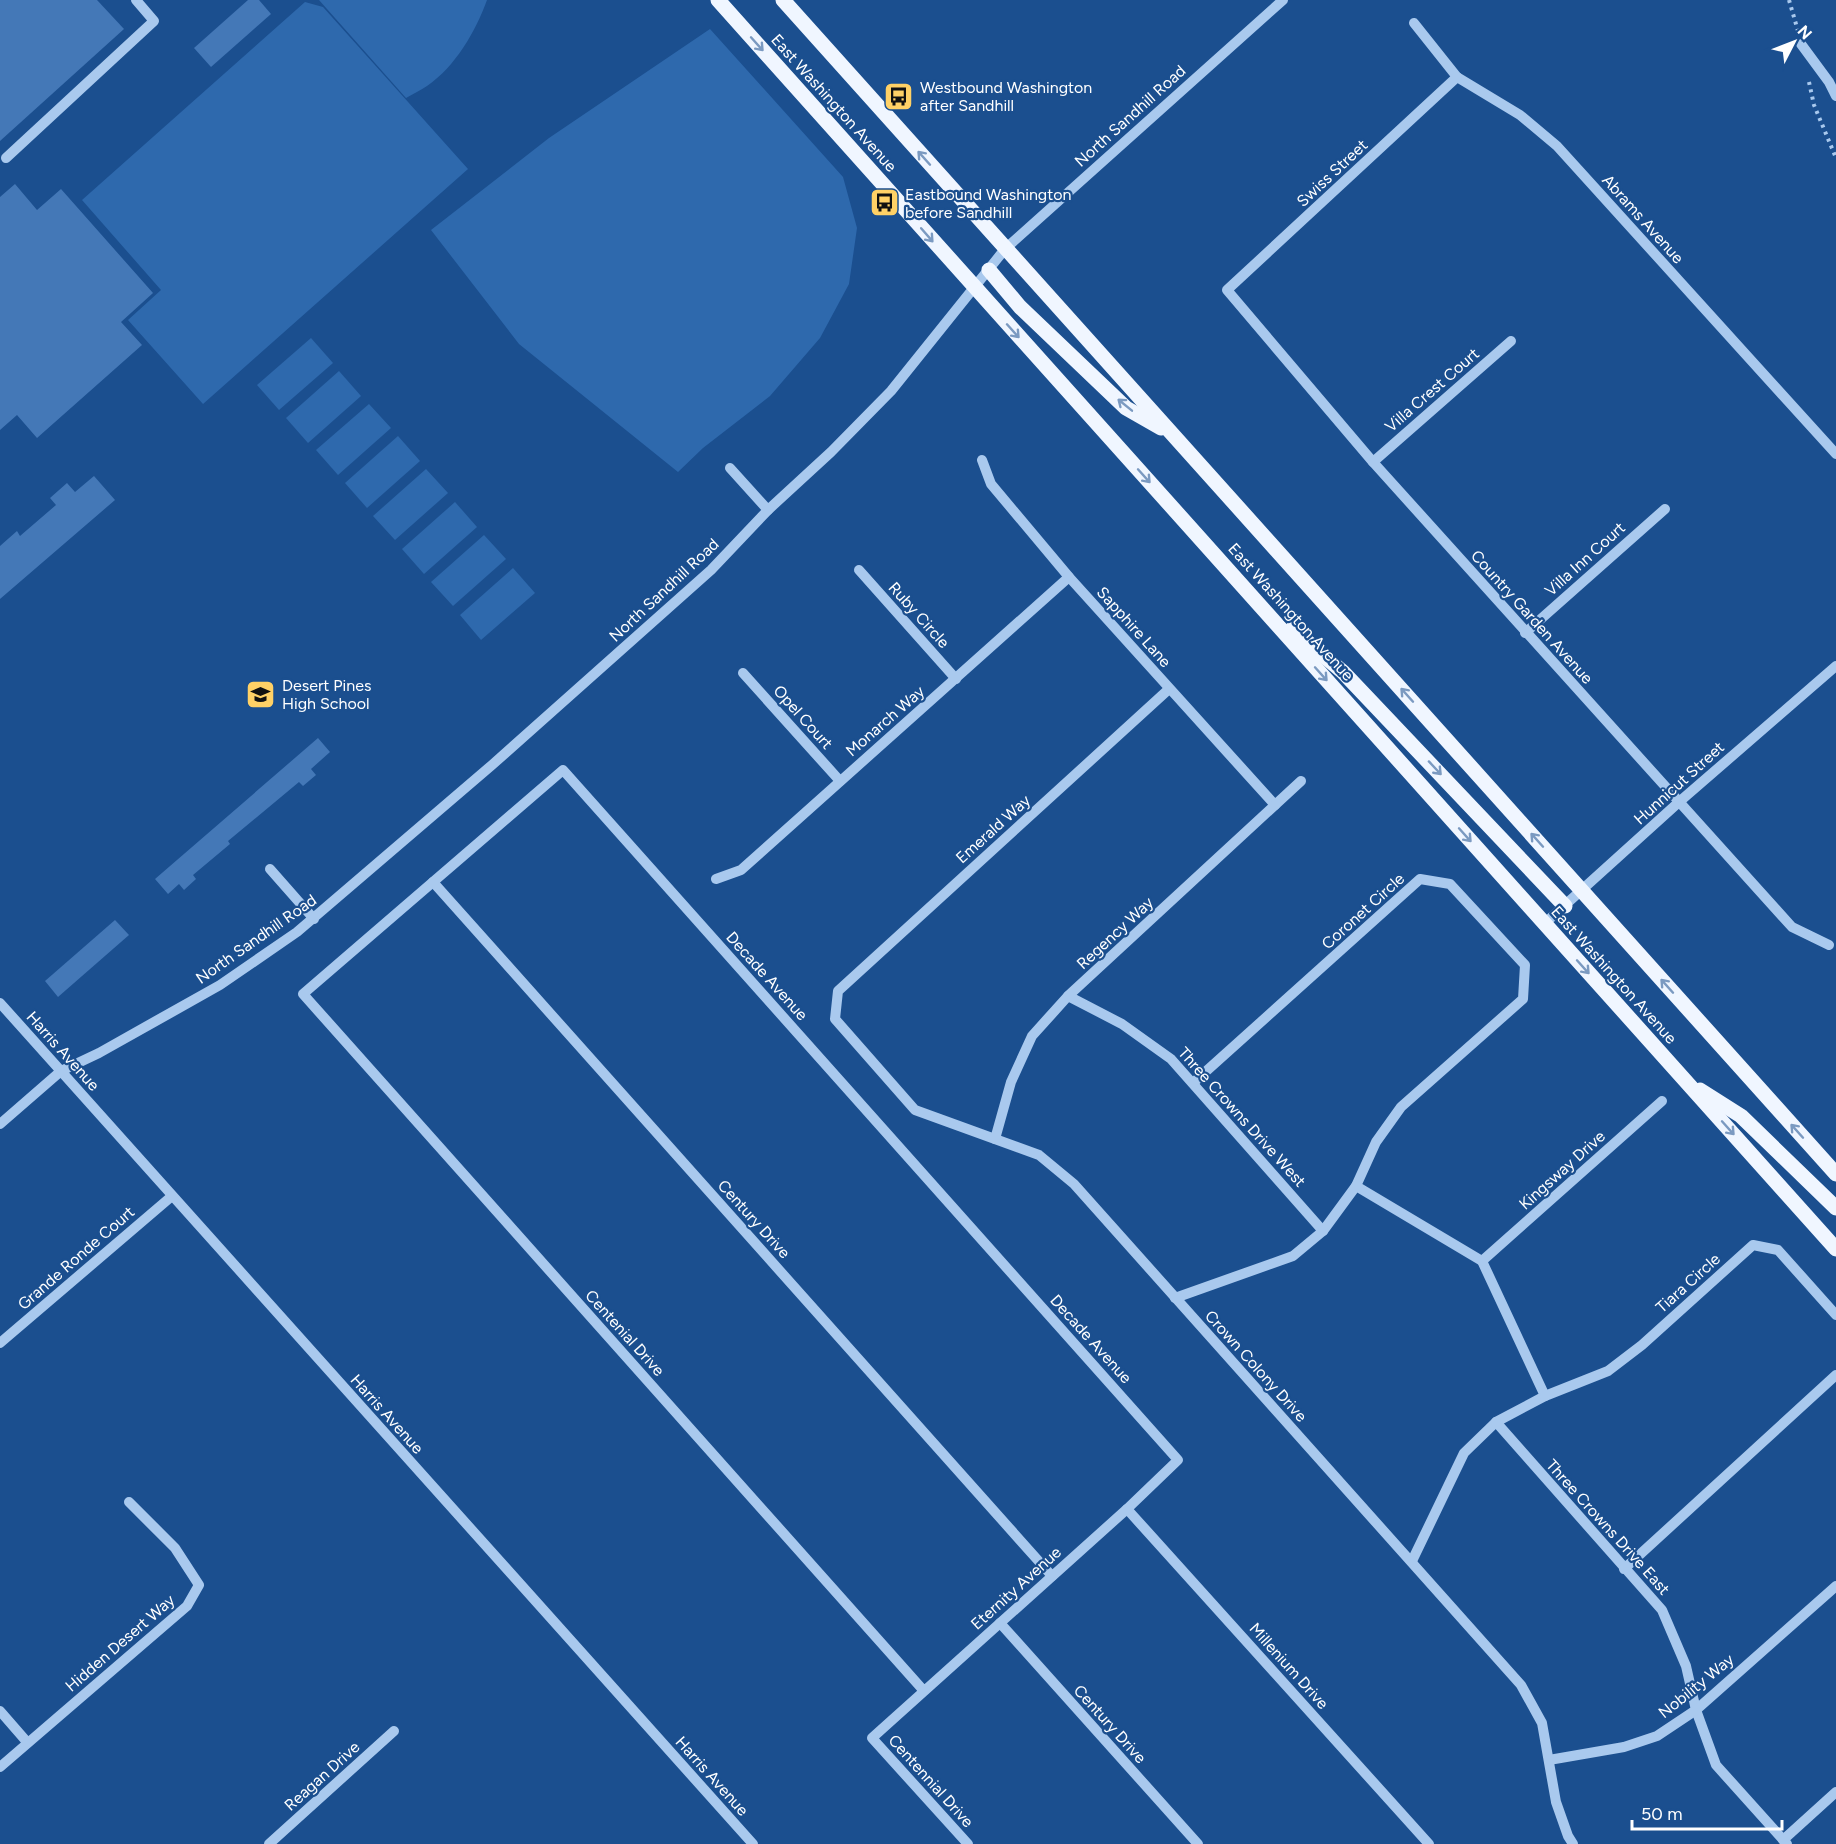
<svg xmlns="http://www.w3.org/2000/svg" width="1836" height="1844" viewBox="0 0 1836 1844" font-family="Figtree,sans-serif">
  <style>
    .green { fill: #2e69ad }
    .building { fill: #4478b7 }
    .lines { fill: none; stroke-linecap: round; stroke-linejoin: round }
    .path { stroke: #a9c9ee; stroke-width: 4; stroke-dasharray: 3 4.5; stroke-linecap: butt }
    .minor { stroke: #a9c9ee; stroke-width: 10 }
    .major { stroke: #f0f6ff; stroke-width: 15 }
    .oneway { stroke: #7b9ac1 }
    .labels { text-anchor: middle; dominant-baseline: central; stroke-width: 4.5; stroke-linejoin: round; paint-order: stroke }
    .poi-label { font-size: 16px; fill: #fff; stroke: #1b4f8f; text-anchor: start }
    .street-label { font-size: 16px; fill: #fff; stroke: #1b4f8f }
  </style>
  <rect width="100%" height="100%" fill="#1b4f8f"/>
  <g class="green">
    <path d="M 319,0 L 487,0 C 476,31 455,67 427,86 C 421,90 413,94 406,98 Z"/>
    <polygon points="305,2 323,7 468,169 203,404 128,320 161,290 82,200"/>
    <polygon points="710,29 843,177 857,228 849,284 820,338 770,396 703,448 678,472 519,344 431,230 549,138"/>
    <polygon points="311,338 333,363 279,410 257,385"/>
    <polygon points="339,371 361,396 308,443 286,418"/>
    <polygon points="369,404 391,428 338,475 316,450"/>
    <polygon points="398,436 420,461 367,508 345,483"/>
    <polygon points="426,469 448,493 395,540 373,516"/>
    <polygon points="455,502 477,527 424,574 402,549"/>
    <polygon points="484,535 506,559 453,606 431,582"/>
    <polygon points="513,568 535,593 481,640 460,615"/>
  </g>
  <g class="building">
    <polygon points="0,0 97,0 124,29 0,141"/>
    <polygon points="248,0 259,0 271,14 211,67 194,48"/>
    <polygon points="15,184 37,210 61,189 153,293 121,322 142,345 37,438 17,415 0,430 0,197"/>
    <polygon points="94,476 115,500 0,599 0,546 17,531 20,536 56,505 50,498 67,483 75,492"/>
    <polygon points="318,738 330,752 311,769 316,775 303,786 299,782 228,841 230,844 193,875 196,879 184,890 179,884 168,894 155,879"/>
    <polygon points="115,920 129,935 58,997 45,981"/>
  </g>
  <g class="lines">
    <g class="path">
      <polyline points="1789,0 1798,31"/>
      <polyline points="1809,82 1814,105 1836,158"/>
    </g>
    <g class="minor">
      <polyline points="1414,23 1457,77 1520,115 1557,146 1836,454"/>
      <polyline points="1801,44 1829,82 1836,96"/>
      <polyline points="1457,77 1227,290 1373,462 1792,927 1829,945"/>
      <polyline points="6,158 154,21 136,0"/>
      <polyline points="982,460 991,484 1069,577 1275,805"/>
      <polyline points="1373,462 1511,341"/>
      <polyline points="730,468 768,510"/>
      <polyline points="859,570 956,679"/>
      <polyline points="1525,633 1665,509"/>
      <polyline points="743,673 840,781"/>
      <polyline points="1169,689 838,991 835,1019 915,1110 1039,1155 1074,1184 1521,1685 1542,1723 1556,1802 1568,1836 1573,1844"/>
      <polyline points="270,869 314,919"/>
      <polyline points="716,879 741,870 1069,577"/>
      <polyline points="433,882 1052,1576"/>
      <polyline points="1544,924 1679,802 1836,666"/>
      <polyline points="1068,996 1122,1024 1171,1059 1323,1231"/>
      <polyline points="0,1003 753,1844"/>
      <polyline points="0,1124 61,1071 99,1053 220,985 297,932 492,765 711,570 768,510 831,452 891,391 1005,249 1283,0"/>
      <polyline points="995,1139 1011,1082 1032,1036 1068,996 1301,781"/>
      <polyline points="1356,1186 1482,1261 1545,1396 1496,1422 1464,1453 1412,1561"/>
      <polyline points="1482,1261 1662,1101"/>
      <polyline points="1175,1298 1293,1256 1323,1231 1356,1186 1376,1142 1401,1107 1523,999 1525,965 1450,884 1420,879 1193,1083"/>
      <polyline points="0,1343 172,1196"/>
      <polyline points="1545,1396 1608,1371 1642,1345 1753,1245 1778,1250 1836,1315"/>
      <polyline points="1496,1422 1662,1610 1686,1666 1696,1710 1716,1765 1787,1844"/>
      <polyline points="1127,1509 1429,1844"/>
      <polyline points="1624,1569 1836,1375"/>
      <polyline points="1000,1623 1198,1844"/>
      <polyline points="924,1691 303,994 563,770 1178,1460 1127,1509 872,1738 968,1844"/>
      <polyline points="0,1711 27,1742"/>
      <polyline points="1549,1760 1624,1747 1657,1736 1696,1710 1836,1586"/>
      <polyline points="0,1767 187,1606 199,1585 175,1548 129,1502"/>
      <polyline points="1783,1840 1836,1792"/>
      <polyline points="269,1844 394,1731"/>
    </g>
    <g class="major">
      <polyline points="718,0 1836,1249"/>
      <polyline points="783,0 1836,1174"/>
      <polyline points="989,270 1020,307 1126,408 1161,428"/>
      <polyline points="1292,629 1343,672 1565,906"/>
      <polyline points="1700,1090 1741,1116 1836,1208"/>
    </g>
  </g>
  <defs><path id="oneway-shaft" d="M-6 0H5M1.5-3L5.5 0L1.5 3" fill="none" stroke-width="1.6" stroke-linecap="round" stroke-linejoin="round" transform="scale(1.5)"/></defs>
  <g class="oneway">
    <use href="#oneway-shaft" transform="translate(757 44) rotate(48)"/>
    <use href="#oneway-shaft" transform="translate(924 158) rotate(-132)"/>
    <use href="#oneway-shaft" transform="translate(927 235) rotate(49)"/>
    <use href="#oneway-shaft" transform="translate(1013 331) rotate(48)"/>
    <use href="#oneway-shaft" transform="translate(1125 405) rotate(-141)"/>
    <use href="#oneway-shaft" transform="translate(1144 476) rotate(48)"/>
    <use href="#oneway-shaft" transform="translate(1321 674) rotate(48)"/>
    <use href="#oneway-shaft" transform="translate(1407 695) rotate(-132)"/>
    <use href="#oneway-shaft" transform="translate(1435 768) rotate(47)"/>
    <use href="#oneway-shaft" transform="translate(1465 835) rotate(48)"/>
    <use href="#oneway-shaft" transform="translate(1537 840) rotate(-132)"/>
    <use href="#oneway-shaft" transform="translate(1583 967) rotate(48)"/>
    <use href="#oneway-shaft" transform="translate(1667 986) rotate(-132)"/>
    <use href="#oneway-shaft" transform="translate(1728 1128) rotate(48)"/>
    <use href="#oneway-shaft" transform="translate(1797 1131) rotate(-132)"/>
  </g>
  <defs>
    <symbol id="bus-square" viewBox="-11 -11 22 22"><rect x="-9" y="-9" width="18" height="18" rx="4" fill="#ffd166" stroke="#1b4f8f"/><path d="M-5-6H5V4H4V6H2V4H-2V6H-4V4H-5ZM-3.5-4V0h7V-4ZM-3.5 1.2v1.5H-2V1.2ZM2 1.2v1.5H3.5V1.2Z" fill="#111"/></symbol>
    <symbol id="school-square" viewBox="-11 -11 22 22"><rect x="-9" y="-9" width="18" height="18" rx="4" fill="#ffd166" stroke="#1b4f8f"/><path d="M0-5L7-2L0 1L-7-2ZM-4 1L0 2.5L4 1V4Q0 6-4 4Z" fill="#111"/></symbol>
  </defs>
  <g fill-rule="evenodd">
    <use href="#bus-square" x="882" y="80" width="33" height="33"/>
    <use href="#bus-square" x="868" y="186" width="33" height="33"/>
    <use href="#school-square" x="244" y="678" width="33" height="33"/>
  </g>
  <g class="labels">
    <g class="poi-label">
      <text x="920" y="87">Westbound Washington<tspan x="920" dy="18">after Sandhill</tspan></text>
      <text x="905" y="194">Eastbound Washington<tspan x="905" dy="18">before Sandhill</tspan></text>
      <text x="282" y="685">Desert Pines<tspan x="282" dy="18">High School</tspan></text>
    </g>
    <g class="street-label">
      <text transform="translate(834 103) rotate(48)">East Washington Avenue</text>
      <text transform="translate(1130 116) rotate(-42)">North Sandhill Road</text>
      <text transform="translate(1332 173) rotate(-43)">Swiss Street</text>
      <text transform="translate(1643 219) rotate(48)">Abrams Avenue</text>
      <text transform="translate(1432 390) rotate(-41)">Villa Crest Court</text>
      <text transform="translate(1585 559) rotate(-42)">Villa Inn Court</text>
      <text transform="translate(664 590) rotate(-43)">North Sandhill Road</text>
      <text transform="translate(1291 612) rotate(48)">East Washington Avenue</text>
      <text transform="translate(919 615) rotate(48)">Ruby Circle</text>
      <text transform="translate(1532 617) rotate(48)">Country Garden Avenue</text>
      <text transform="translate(1134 627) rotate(48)">Sapphire Lane</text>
      <text transform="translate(803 717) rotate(48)">Opel Court</text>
      <text transform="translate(885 721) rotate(-41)">Monarch Way</text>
      <text transform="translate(1679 783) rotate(-42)">Hunnicut Street</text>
      <text transform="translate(993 829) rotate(-42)">Emerald Way</text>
      <text transform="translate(1363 911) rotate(-42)">Coronet Circle</text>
      <text transform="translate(1115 933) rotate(-43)">Regency Way</text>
      <text transform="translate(256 939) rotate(-35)">North Sandhill Road</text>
      <text transform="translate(1614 975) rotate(48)">East Washington Avenue</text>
      <text transform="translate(767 976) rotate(48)">Decade Avenue</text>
      <text transform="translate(63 1051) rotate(48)">Harris Avenue</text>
      <text transform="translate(1242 1117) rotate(48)">Three Crowns Drive West</text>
      <text transform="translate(1562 1170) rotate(-42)">Kingsway Drive</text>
      <text transform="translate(754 1219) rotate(48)">Century Drive</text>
      <text transform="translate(76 1258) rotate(-41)">Grande Ronde Court</text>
      <text transform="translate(1688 1283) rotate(-42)">Tiara Circle</text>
      <text transform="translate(625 1333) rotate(48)">Centenial Drive</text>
      <text transform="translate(1091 1339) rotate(48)">Decade Avenue</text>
      <text transform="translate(1256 1366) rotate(48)">Crown Colony Drive</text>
      <text transform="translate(387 1414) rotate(48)">Harris Avenue</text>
      <text transform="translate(1608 1527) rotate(48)">Three Crowns Drive East</text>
      <text transform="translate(1016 1588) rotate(-42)">Eternity Avenue</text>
      <text transform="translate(120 1643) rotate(-41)">Hidden Desert Way</text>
      <text transform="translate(1289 1666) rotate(48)">Millenium Drive</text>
      <text transform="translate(1696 1686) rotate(-39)">Nobility Way</text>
      <text transform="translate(1110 1724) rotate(48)">Century Drive</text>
      <text transform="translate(322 1776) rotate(-42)">Reagan Drive</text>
      <text transform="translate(712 1776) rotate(48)">Harris Avenue</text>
      <text transform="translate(931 1781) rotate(48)">Centennial Drive</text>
    </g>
  </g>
  <g transform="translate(1794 42) rotate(48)" stroke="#1b4f8f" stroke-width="4.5" paint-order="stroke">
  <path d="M0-4.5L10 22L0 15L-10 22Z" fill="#ffffff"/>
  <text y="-9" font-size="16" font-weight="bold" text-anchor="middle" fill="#ffffff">N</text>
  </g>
  <path d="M1632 1820v9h150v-9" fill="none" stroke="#ffffff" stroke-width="3"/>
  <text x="1641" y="1820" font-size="18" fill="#ffffff" stroke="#1b4f8f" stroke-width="4.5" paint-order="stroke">50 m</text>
</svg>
